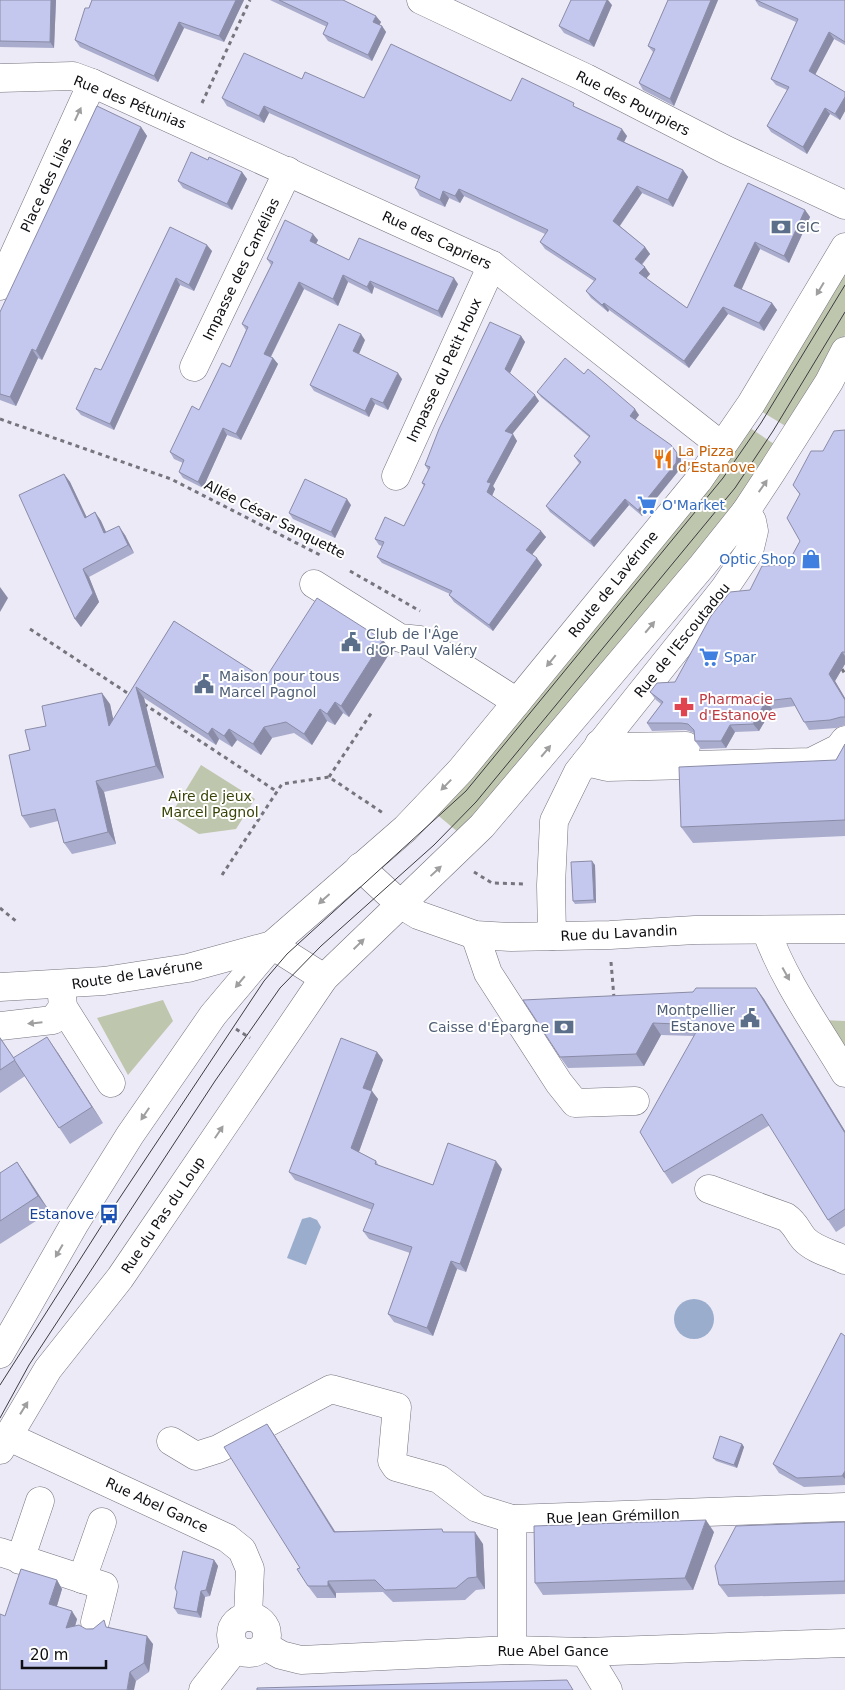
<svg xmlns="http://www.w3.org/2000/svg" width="845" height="1690" viewBox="0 0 845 1690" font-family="'DejaVu Sans',sans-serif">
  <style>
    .green { fill: #bfc6ae }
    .water { fill: #9aadcd }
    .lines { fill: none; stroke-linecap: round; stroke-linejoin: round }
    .minor-casing { stroke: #74727d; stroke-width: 29 }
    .path { stroke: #76757d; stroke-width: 3; stroke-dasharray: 4 4; stroke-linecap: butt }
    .minor { stroke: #fff; stroke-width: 28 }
    .tram { stroke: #3c3b40; stroke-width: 1 }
    .wall { fill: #a9accd }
    .shaded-wall { fill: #8a8ca7 }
    .building { fill: #c5c8ee; stroke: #8a8ca7 }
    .oneway { fill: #9f9fa0 }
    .labels { text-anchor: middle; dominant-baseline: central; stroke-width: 4; stroke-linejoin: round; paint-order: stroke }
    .street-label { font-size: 14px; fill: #0f0e12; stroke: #fff }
    .service-label { font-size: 14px; fill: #4e5e75; stroke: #fff; text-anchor: start }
    .food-label { font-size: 14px; fill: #c56008; stroke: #fff; text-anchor: start }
    .shop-label { font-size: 14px; fill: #366cbe; stroke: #fff; text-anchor: start }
    .health-label { font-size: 14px; fill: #be3a42; stroke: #fff; text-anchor: start }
    .park-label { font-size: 14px; fill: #384407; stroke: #fff }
    .transit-label { font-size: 14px; fill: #164399; stroke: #fff; text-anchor: end }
  </style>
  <rect width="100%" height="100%" fill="#eceaf6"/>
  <g class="green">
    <polygon points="845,265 845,335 792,430 759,410"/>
    <polygon points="747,426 780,448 731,515 459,833 434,812"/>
    <polygon points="201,765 255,799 236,829 199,834 170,816"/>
    <polygon points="163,1000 173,1021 128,1075 97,1018"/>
    <polygon points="821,1020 845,1021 845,1060"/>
  </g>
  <g class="water">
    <polygon points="310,1217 317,1220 321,1227 306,1265 287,1258 302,1219"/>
    <circle cx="694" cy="1319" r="20"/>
  </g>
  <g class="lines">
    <defs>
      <g id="minor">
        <polyline points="421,0 586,78 726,150 845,205"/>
        <polyline points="0,78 73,76 92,83 492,265 722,446"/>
        <polyline points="0,286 92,83"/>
        <polyline points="194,367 288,171"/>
        <polyline points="396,476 492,265"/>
        <polyline points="314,584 400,638 420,640 517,702"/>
        <polyline points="599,744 609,747 686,746"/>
        <polyline points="586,762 607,767 811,762 839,748 845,740"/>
        <polyline points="360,867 400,904 418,915 475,935 511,937 610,935 695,930 845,929"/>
        <path d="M 766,930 C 784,981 817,1026 845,1073"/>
        <polyline points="475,935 488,973 559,1083 575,1103 635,1101"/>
        <polyline points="552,936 551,885 554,821 578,772 724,589 749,552 754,531 752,521 746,511"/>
        <polyline points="272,945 324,978"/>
        <polyline points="61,985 63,1007 111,1083"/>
        <polyline points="0,987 104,981 188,968 272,945 406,828 461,770 517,702 698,481 751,404 845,247"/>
        <polyline points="0,1026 53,1020 63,1007"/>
        <path d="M 709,1189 L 786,1217 C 796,1224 797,1231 804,1239 C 814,1250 833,1254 845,1260"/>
        <polyline points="0,1354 75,1223 130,1135 213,1015 272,945"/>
        <polyline points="7,1436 227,1538 242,1550 250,1569 248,1617"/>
        <polyline points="171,1441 196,1456 218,1449 331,1389 397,1407 392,1461 396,1467 439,1479 477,1508 512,1519 845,1507"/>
        <polyline points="0,1450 48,1369 120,1278 324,978 482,826 702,566 746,511 771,473 829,382 845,351"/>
        <polyline points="512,1519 512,1650"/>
        <polyline points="0,1552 104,1586 95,1622"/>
        <polyline points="20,1560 40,1501"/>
        <polyline points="82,1579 102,1522"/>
        <circle cx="249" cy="1635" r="18"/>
        <polyline points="265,1646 281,1655 301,1660 512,1650 585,1652 845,1643"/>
        <polyline points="585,1652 608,1690"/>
        <polyline points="203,1690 236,1648"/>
      </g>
    </defs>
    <use href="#minor" class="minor-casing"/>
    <g class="path">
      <polyline points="202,103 250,0"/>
      <polyline points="0,419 171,479 322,556"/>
      <polyline points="350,571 420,611"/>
      <polyline points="30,629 132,696"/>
      <polyline points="842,669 845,674"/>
      <polyline points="144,704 276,791"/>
      <polyline points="329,777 372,712"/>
      <polyline points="474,872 492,883 525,884"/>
      <polyline points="222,875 282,784 329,777 383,813"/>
      <polyline points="0,908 17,922"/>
      <polyline points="611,962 614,998"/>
      <polyline points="236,1029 250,1038"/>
    </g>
    <use href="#minor" class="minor"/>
    <g class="tram">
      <polyline points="0,1385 109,1214 264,981 287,954 466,791 723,478 761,423 845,285"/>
      <polyline points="0,1418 29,1365 215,1081 280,988 321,946 434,845 476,802 735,488 773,431 845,312"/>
    </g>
  </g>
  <g class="wall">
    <polygon points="0,0 56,0 54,48 0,47 0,53"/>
    <polygon points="92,0 244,0 224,42 184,28 158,82 80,47 75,40"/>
    <polygon points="270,0 343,0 381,22 379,25 382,26 386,32 372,61 328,41 323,34 327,27"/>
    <polygon points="668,0 718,0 674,106 643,90 639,83 653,52 648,46"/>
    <polygon points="755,0 845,0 845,45 834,39 815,74 845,92 845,111 840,120 830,114 807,154 771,132 767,126 787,90 776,85 771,79 796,22 759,6"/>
    <polygon points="612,5 594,47 564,33 559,26"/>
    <polygon points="302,79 364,98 511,101 578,108 627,136 624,142 683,170 688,177 673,207 642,193 620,226 645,247 650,254 642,265 650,274 646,278 687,308 748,183 805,210 810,217 789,263 760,249 741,289 772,303 777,310 764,331 728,314 689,368 609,310 608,312 591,298 586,291 594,281 545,249 540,242 545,234 464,196 460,203 449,198 445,207 420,196 415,188 419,180 269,113 264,123 227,106 222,98"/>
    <polygon points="141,127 147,136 42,360 38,358 16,406 0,400 0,312"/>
    <polygon points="208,160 242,172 247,179 232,210 183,188 178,181"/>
    <polygon points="170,227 212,251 194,291 180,285 114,430 81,415 76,409 101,370"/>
    <polygon points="318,240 316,244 349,260 458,284 442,318 374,287 372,294 348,282 338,306 304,289 271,357 273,358 278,364 241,440 227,435 203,488 183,478 179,472 183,463 174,459 170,452 230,367 246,330 242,324 271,265 267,259"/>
    <polygon points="521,336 525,342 510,373 539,401 512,434 517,441 493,486 495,489 492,496 546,537 532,554 542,565 493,631 454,602 449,595 450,594 382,563 377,557 382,546 379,545 375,539 404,526 424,486 422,483 428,470 425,465"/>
    <polygon points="365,340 359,354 402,379 388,410 375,404 369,417 314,391 310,385"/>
    <polygon points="584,374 639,415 635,420 677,453 681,459 680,469 642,516 629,505 594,547 550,512 546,506 579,463 574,456 589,437 541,397 537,392"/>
    <polygon points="845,430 845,664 835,681 845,698 845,725 836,728 809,730 795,706 772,709 759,731 735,732 726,748 701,749 695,741 694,733 686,730 652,731 647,723 661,704 656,700 650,692 675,682 787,565 800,541 800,495 793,485 823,451"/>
    <polygon points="64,474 70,482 86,517 95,512 101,521 106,532 125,535 134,553 89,577 99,602 81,627 75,619"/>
    <polygon points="351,505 335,538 293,519 289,513"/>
    <polygon points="174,621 265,679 383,640 391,651 349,717 343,713 335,725 327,721 312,745 294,733 272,738 261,755 237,740 232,747 219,739 216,745 144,698 164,778 104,792 116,844 72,854 64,843 58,821 30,828 22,816 30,750 46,726 110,704 113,720"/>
    <polygon points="845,744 845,836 693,843 681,827 836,760"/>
    <polygon points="595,865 596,903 575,904 573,901"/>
    <polygon points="756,988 764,999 845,1131 845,1226 836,1232 828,1220 770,1125 672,1184 664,1172 694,1036 661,1035 644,1066 568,1068 560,1057 693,992"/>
    <polygon points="0,1037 14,1058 58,1053 103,1123 70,1144 25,1076 0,1093"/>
    <polygon points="377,1052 383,1060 371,1091 378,1099 359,1152 376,1161 379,1166 433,1185 502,1169 466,1272 457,1269 433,1336 394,1322 388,1314 410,1253 369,1239 363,1231 372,1210 295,1180 289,1172"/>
    <polygon points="17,1162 50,1212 0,1244 0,1173"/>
    <polygon points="845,1336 845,1485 804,1487 779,1473 773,1464"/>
    <polygon points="267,1424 275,1436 335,1531 445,1532 483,1544 485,1589 476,1590 465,1600 393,1602 383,1592 336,1593 336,1598 317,1598 308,1586 300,1568"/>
    <polygon points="742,1444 744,1447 737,1468 716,1461 713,1458"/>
    <polygon points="845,1522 845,1594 728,1597 719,1585"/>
    <polygon points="714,1532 693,1590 543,1595 535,1583"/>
    <polygon points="214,1560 218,1566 210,1596 205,1597 201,1618 178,1614 174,1608"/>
    <polygon points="57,1580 62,1589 57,1606 77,1619 75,1626 86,1629 109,1627 153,1644 149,1672 136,1681 5,1616"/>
  </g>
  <g class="shaded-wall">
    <polygon points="51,0 56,0 54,48 50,42"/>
    <polygon points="236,0 244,0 224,42 219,36"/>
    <polygon points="607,0 608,0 612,5 594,47 589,41"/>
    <polygon points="711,0 718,0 674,106 670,99"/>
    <polygon points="376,16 381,22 378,28 373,22"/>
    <polygon points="179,22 184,28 158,82 154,76"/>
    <polygon points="382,26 386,32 372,61 368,55"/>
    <polygon points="829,32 834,39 814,77 809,71"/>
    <polygon points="845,97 845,111 840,120 835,114"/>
    <polygon points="264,106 269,113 264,123 259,116"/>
    <polygon points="825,108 830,114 807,154 803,147"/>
    <polygon points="141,127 147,136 42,360 36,351"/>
    <polygon points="622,129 627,136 622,146 617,139"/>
    <polygon points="683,170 688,177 673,207 668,200"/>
    <polygon points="242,172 247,179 232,210 227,204"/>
    <polygon points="637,186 642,193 618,228 613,221"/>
    <polygon points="459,189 464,196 460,203 455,196"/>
    <polygon points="443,191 449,198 445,207 440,200"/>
    <polygon points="805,210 810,217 789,263 784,256"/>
    <polygon points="313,234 318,240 314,248 310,241"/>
    <polygon points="755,242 760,249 740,293 734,286"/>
    <polygon points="207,245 212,251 194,291 189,285"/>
    <polygon points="645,247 650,254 640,266 635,259"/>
    <polygon points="645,267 650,274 645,280 639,273"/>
    <polygon points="343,275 348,282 338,306 333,299"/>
    <polygon points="176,278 180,285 114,430 110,424"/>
    <polygon points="454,278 458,284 442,318 438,311"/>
    <polygon points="370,281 374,287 372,294 367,287"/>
    <polygon points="299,282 304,289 269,360 264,354"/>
    <polygon points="604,303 609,310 608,312 602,305"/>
    <polygon points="772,303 777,310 764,331 759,323"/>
    <polygon points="723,307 728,314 689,368 684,361"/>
    <polygon points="361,334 365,340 357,358 353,351"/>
    <polygon points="521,336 525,342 509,375 505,369"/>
    <polygon points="32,349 38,358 16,406 10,397"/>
    <polygon points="273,358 278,364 241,440 236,434"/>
    <polygon points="398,373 402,379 388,410 383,403"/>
    <polygon points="535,395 539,401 510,437 505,431"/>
    <polygon points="371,398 375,404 369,417 365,411"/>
    <polygon points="635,409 639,415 634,422 630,416"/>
    <polygon points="223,428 227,435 203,488 198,482"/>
    <polygon points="513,434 517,441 493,486 495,489 491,498 487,492 487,482"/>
    <polygon points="677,453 681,459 680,469 642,516 638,510"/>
    <polygon points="64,474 70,482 91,526 85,518"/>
    <polygon points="347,499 351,505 335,538 331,532"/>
    <polygon points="625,499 629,505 594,547 590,541"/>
    <polygon points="95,512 101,521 110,541 104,533"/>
    <polygon points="119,526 125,535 134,553 128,545"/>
    <polygon points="541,531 546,537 531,556 526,550"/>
    <polygon points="537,558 542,565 493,631 489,625"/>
    <polygon points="83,569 89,577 99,602 81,627 75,619"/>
    <polygon points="0,587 8,598 0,612"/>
    <polygon points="383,640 391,651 349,717 341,706"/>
    <polygon points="842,652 845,656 845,664 835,681 845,698 845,700 829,674"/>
    <polygon points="136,687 144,698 164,778 156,766"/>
    <polygon points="102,693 110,704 117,737 109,726"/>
    <polygon points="766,701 772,709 759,731 753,724"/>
    <polygon points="335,702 343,713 335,725 327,714"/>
    <polygon points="320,709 327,721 312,745 304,734"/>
    <polygon points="730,725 735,732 726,748 721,741"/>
    <polygon points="264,727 272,738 261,755 253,744"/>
    <polygon points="212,728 219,739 216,745 208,734"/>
    <polygon points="229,729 237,740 232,747 224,736"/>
    <polygon points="96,781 104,792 116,844 108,832"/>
    <polygon points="592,861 595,865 596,903 594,900"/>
    <polygon points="756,988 764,999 845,1131 845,1133"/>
    <polygon points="653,1023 661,1035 644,1066 636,1054"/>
    <polygon points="47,1037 58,1053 103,1123 92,1107"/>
    <polygon points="377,1052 383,1060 369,1097 363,1088"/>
    <polygon points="372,1091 378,1099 357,1157 351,1148"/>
    <polygon points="496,1161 502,1169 466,1272 460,1264"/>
    <polygon points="17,1162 28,1178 50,1212 38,1196"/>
    <polygon points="451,1261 457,1269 433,1336 427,1328"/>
    <polygon points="267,1424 275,1436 342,1543 334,1532"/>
    <polygon points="742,1444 744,1447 737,1468 734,1465"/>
    <polygon points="845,1471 845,1479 842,1476"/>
    <polygon points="706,1520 714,1532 693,1590 685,1578"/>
    <polygon points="475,1532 483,1544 485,1589 477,1577"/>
    <polygon points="214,1560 218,1566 210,1596 206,1590"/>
    <polygon points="57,1580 62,1589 55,1612 49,1604"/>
    <polygon points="328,1581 336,1593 336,1598 328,1586"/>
    <polygon points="201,1591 205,1597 201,1618 197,1612"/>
    <polygon points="72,1611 77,1619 72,1637 66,1628"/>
    <polygon points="147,1636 153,1644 149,1672 144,1663"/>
    <polygon points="130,1672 136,1681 134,1690 127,1690"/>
  </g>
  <g class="building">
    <polygon points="0,0 51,0 50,42 0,41"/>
    <polygon points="92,0 236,0 219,36 179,22 154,76 75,40 85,8 89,8"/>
    <polygon points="279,0 343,0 376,16 373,22 382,26 368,55 323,34 328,23"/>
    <polygon points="571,0 607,0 589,41 559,26"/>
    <polygon points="668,0 711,0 670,99 639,83 655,49 648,46"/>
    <polygon points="756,0 845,0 845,42 829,32 809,71 845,92 845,97 835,114 825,108 803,147 767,126 789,87 771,79 798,19"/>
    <polygon points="391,44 511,101 522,78 574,103 573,106 622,129 617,139 683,170 668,200 637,186 613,221 645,247 635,259 645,267 639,273 687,308 748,183 805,210 784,256 755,242 734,286 772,303 759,323 723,307 684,361 604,303 602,305 586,291 596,279 540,242 548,230 459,189 455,196 443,191 440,200 415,188 420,176 264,106 259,116 222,98 244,53 302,79 305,72 364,98"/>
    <polygon points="97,106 141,127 36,351 32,349 10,397 0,394 0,312"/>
    <polygon points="191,152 208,160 209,157 242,172 227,204 178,181"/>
    <polygon points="285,220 313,234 310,241 349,260 359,238 454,278 438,311 370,281 367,287 343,275 333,299 299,282 264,354 273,358 236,434 223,428 198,482 179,472 184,460 170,452 192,406 199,410 222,363 230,367 248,327 242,324 273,262 267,259"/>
    <polygon points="170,227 207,245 189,285 176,278 110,424 76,409 95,368 101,370"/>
    <polygon points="490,322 521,336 505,369 535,395 505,431 513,434 487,482 491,483 487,492 541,531 526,550 537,558 489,625 449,595 452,591 377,557 384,542 375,539 385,517 404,526 425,484 422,483 430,467 425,465 439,429"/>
    <polygon points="339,324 361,334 353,351 398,373 383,403 371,398 365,411 310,385"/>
    <polygon points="565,358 584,374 588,369 606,384 635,409 630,416 671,445 677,453 676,463 638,510 625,499 590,541 546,506 581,462 574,456 590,436 537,392"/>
    <polygon points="845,430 845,652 842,652 829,674 845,700 845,717 841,717 830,720 804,722 791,698 766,701 753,724 730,725 721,741 695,741 694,730 688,724 681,723 647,723 663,702 650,692 657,683 675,682 711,616 730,592 750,590 762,566 787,565 800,541 787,518 800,494 793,485 811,451 823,451 834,431"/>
    <polygon points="64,474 85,518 95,512 104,533 119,526 128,545 83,569 93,593 75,619 19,495"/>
    <polygon points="305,479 347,499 331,532 289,513"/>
    <polygon points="317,598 383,640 341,706 335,702 327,714 320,709 304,734 286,722 264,727 253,744 229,729 224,736 212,728 208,734 136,687 156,766 96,781 108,832 64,843 55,809 22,816 9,755 30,750 25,730 46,726 42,706 102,693 109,726 174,621 265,679"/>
    <polygon points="845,744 845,820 681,827 679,767 836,760"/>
    <polygon points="592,861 594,900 573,901 571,862"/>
    <polygon points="696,988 756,988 845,1133 845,1209 828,1220 762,1114 664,1172 640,1132 700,1025 653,1023 636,1054 560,1057 523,1000 693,992"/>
    <polygon points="47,1037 92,1107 59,1128 13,1058"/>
    <polygon points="0,1038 15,1060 0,1070"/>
    <polygon points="341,1038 377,1052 363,1088 372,1091 351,1148 376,1161 375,1164 433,1185 448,1143 496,1161 460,1264 451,1261 427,1328 388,1314 412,1247 363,1231 374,1204 289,1172"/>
    <polygon points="17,1162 38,1196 0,1221 0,1173"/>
    <polygon points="841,1333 845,1336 845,1471 842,1476 797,1478 773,1464"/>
    <polygon points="267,1424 334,1532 442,1529 443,1532 475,1532 477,1577 468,1578 456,1588 385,1590 375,1580 328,1581 328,1586 308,1586 297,1569 300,1568 224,1447"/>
    <polygon points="720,1436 742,1444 734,1465 713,1458"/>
    <polygon points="706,1520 685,1578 535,1583 534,1526"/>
    <polygon points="845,1522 845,1581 719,1585 715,1566 736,1526"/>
    <polygon points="183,1551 214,1560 206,1590 201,1591 197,1612 174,1608 177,1592 175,1588"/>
    <polygon points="21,1569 57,1580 49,1604 72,1611 66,1628 79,1625 86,1629 93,1629 104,1620 106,1627 147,1636 144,1663 130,1672 127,1690 0,1690 0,1614 5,1616"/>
    <polygon points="567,1680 573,1690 257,1690 257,1688"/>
  </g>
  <defs><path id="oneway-solid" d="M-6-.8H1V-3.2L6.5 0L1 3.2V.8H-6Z" transform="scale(1.25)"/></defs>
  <g class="oneway">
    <use href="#oneway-solid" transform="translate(78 114) rotate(-65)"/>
    <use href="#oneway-solid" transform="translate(820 289) rotate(121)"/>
    <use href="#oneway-solid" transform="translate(763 486) rotate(-55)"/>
    <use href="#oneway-solid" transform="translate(650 627) rotate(-50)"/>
    <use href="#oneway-solid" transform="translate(551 661) rotate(129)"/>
    <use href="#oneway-solid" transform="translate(546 751) rotate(-50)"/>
    <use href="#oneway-solid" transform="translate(446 785) rotate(134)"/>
    <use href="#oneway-solid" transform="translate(436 871) rotate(-43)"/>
    <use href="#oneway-solid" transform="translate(324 899) rotate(138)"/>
    <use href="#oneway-solid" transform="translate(359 944) rotate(-44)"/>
    <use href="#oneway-solid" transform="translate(786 974) rotate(61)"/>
    <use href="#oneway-solid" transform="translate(240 982) rotate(130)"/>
    <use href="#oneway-solid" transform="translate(35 1023) rotate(174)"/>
    <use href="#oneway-solid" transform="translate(145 1114) rotate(124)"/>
    <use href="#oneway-solid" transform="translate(219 1132) rotate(-56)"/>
    <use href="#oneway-solid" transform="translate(59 1251) rotate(120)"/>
    <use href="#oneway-solid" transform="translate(24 1408) rotate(-58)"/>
  </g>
  <defs>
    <symbol id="bank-bare" viewBox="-9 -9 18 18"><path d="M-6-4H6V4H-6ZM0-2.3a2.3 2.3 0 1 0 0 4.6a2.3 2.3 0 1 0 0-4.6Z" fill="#5c6f8a" stroke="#fff" stroke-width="2.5" paint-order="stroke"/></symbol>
    <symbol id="restaurant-bare" viewBox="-9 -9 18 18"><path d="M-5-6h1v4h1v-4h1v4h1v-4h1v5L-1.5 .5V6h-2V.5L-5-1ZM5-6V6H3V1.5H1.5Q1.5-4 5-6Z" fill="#e8710a" stroke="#fff" stroke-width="2.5" paint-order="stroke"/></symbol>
    <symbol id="supermarket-bare" viewBox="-9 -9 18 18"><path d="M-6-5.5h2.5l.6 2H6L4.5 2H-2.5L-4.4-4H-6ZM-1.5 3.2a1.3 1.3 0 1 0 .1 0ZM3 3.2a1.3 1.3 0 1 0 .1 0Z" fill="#3f7fe0" stroke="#fff" stroke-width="2.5" paint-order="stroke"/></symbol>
    <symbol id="shop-bare" viewBox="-9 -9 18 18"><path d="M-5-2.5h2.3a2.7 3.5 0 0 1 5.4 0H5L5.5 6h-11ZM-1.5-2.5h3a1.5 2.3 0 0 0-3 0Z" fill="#3f7fe0" stroke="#fff" stroke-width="2.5" paint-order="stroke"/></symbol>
    <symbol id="civic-bare" viewBox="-9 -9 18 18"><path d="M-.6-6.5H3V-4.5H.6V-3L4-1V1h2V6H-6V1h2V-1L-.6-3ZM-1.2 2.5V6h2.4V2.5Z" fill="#5c6f8a" stroke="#fff" stroke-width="2.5" paint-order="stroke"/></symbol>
    <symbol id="pharmacy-bare" viewBox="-9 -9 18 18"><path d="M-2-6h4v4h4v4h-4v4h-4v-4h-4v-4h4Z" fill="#e0444e" stroke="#fff" stroke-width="2.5" paint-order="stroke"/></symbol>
    <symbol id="bus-bare" viewBox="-9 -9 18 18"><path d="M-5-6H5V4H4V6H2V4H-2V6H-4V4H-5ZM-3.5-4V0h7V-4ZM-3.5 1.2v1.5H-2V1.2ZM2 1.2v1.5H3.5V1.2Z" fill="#1a4fb4" stroke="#fff" stroke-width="2.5" paint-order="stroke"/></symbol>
  </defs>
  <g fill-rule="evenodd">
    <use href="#bank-bare" x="767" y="213" width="28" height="28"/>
    <use href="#restaurant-bare" x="649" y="445" width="28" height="28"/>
    <use href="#supermarket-bare" x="633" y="491" width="28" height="28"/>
    <use href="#shop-bare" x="797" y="545" width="28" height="28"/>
    <use href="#civic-bare" x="337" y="628" width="28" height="28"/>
    <use href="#supermarket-bare" x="695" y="643" width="28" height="28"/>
    <use href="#civic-bare" x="190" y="670" width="28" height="28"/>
    <use href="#pharmacy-bare" x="670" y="693" width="28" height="28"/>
    <use href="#civic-bare" x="736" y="1004" width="28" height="28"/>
    <use href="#bank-bare" x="550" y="1013" width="28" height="28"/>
    <use href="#bus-bare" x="95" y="1200" width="28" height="28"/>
  </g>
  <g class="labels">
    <g class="street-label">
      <text transform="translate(130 102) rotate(22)">Rue des Pétunias</text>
      <text transform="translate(633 103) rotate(27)">Rue des Pourpiers</text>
      <text transform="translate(46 185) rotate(-65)">Place des Lilas</text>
      <text transform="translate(437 240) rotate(25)">Rue des Capriers</text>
      <text transform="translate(241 269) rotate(-64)">Impasse des Camélias</text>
      <text transform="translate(444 370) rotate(-65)">Impasse du Petit Houx</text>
      <text transform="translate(275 519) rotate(27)">Allée César Sanquette</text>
      <text transform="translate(613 584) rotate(-51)">Route de Lavérune</text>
      <text transform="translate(682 640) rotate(-51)">Rue de l'Escoutadou</text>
      <text transform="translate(619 933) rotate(-3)">Rue du Lavandin</text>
      <text transform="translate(137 974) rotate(-9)">Route de Lavérune</text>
      <text transform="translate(163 1215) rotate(-56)">Rue du Pas du Loup</text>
      <text transform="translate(157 1505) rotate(25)">Rue Abel Gance</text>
      <text transform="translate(613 1516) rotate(-2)">Rue Jean Grémillon</text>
      <text x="553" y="1651">Rue Abel Gance</text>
    </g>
    <g class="service-label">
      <text x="796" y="227">CIC</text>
      <text x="366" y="634">Club de l'Âge<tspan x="366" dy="16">d'Or Paul Valéry</tspan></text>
      <text x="219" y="676">Maison pour tous<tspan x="219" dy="16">Marcel Pagnol</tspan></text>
      <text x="735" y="1010" text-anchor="end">Montpellier<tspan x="735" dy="16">Estanove</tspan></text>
      <text x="549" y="1027" text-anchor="end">Caisse d'Épargne</text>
    </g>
    <g class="food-label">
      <text x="678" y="451">La Pizza<tspan x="678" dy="16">d'Estanove</tspan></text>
    </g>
    <g class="shop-label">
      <text x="662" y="505">O'Market</text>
      <text x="796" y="559" text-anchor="end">Optic Shop</text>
      <text x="724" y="657">Spar</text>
    </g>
    <g class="health-label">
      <text x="699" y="699">Pharmacie<tspan x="699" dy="16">d'Estanove</tspan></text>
    </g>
    <g class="park-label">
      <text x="210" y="796">Aire de jeux<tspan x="210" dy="16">Marcel Pagnol</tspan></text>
    </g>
    <g class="transit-label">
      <text x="94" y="1214">Estanove</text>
    </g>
  </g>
  <path d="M22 1660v8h84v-8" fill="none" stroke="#0f0e12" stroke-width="2.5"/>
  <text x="30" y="1660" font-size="15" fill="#0f0e12" stroke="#ffffff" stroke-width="4" paint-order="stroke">20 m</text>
</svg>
